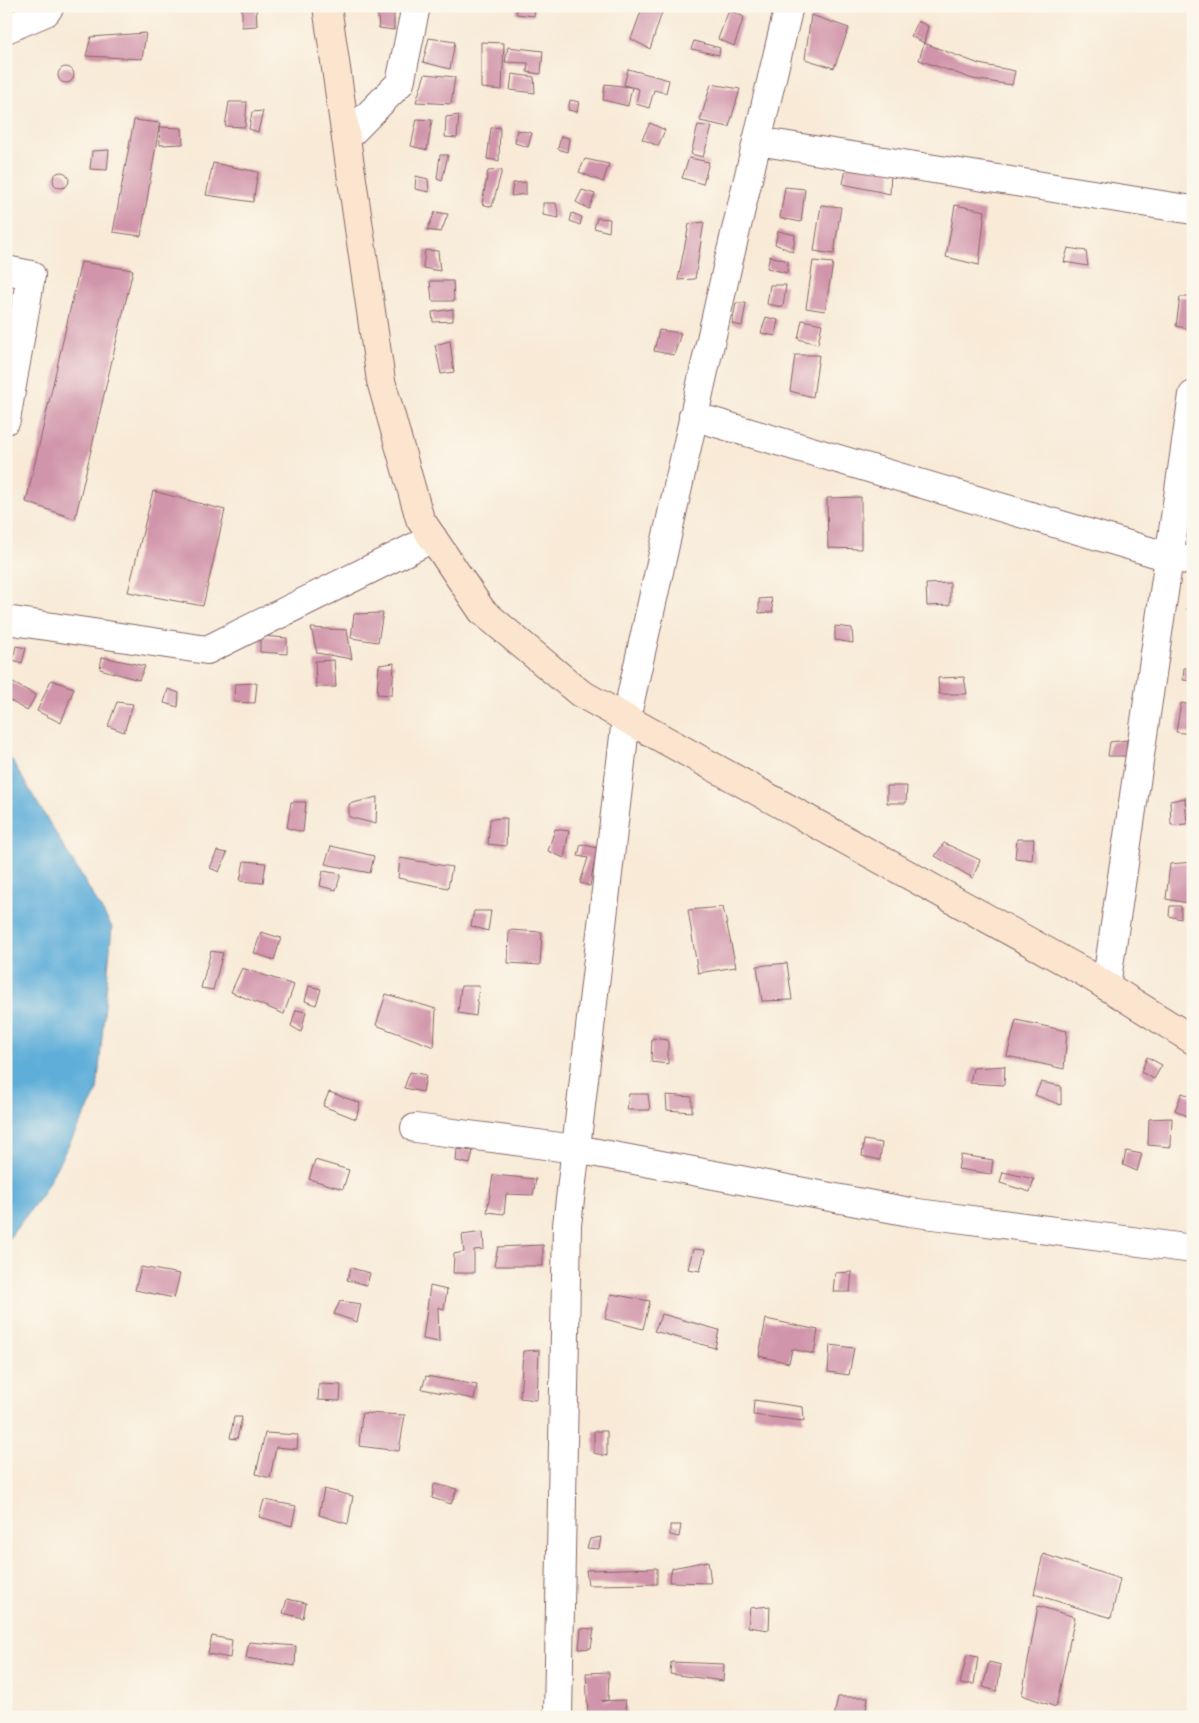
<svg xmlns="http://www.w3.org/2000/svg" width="1199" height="1723" viewBox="0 0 1199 1723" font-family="'Shantell Sans',sans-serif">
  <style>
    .water { fill: #5faed9; stroke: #546682 }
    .building { fill: #d195ab }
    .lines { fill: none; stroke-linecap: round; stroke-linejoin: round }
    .minor-casing { stroke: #876667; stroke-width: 30 }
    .secondary-casing { stroke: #876667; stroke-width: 30 }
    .minor { stroke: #fff; stroke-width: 28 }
    .secondary { stroke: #fbe5cf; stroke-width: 28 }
  </style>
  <rect width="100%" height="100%" fill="#fbf7ec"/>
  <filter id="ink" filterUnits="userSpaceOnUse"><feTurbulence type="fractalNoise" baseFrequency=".02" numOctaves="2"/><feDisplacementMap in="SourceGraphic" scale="10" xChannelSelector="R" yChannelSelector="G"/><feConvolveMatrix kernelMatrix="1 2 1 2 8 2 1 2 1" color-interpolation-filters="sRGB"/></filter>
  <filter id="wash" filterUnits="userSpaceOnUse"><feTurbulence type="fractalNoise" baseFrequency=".0096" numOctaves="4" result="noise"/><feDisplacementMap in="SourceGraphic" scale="20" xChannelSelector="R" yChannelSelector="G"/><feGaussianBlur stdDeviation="1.12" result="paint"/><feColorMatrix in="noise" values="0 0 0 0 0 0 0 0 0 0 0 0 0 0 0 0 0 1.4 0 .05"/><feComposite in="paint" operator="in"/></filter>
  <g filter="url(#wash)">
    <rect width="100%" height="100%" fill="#f8ead7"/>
    <polygon class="water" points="6,758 11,759 112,927 97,1092 41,1196 6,1242"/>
    <g id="blocks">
      <g class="building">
        <polygon points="242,6 256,6 257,26 242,27"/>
        <polygon points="377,6 394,6 394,30 379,28"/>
        <polygon points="517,6 535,6 534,16 516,14"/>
        <polygon points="643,6 664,6 650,49 631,39"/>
        <polygon points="729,10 744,17 734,46 718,39"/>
        <polygon points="811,15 849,28 834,68 805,59"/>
        <polygon points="918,21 928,26 924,43 911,36"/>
        <polygon points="146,33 142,59 86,56 91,37"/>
        <polygon points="429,38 455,42 450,69 423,62"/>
        <polygon points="694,41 720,48 719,55 691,49"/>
        <polygon points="481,42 504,43 502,90 481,88"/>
        <polygon points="924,43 979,64 1015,71 1012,85 973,79 919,60"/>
        <polygon points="508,47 543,51 541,74 527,72 528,63 505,62"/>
        <circle cx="66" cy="75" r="8"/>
        <polygon points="628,69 669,80 666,93 654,90 649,108 636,104 639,89 632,87 628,106 603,100 605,84 631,87 624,85"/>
        <polygon points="425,74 455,77 451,104 416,102"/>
        <polygon points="512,74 534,77 535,93 510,90"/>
        <polygon points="711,84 740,89 729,127 700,121"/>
        <polygon points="570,100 579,102 577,112 568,110"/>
        <polygon points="229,102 247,102 245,127 225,126"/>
        <polygon points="263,111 258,132 249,129 252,112"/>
        <polygon points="459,115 457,138 445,137 446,117"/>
        <polygon points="417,119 432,120 427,150 411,146"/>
        <polygon points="134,120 160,123 159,127 182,128 183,144 160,145 159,127 141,236 113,232"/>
        <polygon points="650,123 665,130 658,146 642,139"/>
        <polygon points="698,125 712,127 703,157 691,154"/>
        <polygon points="500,127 499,161 487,159 491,128"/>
        <polygon points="517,130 532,133 528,147 515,143"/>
        <polygon points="561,136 569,138 567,152 558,149"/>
        <polygon points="109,150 107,170 90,169 92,151"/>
        <polygon points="440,155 448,155 442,181 437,179"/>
        <polygon points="689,158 709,162 703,184 682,178"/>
        <polygon points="585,159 609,164 603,182 579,172"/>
        <polygon points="213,163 258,172 253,202 206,195"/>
        <polygon points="847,164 891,171 890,194 843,184"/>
        <polygon points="502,170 492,207 482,204 488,171"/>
        <circle cx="61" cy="180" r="8"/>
        <polygon points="416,176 428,179 429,192 415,189"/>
        <polygon points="526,182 526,194 511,196 513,183"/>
        <polygon points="785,187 805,189 801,222 780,218"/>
        <polygon points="582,190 595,194 589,209 576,202"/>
        <polygon points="543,203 556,203 559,218 543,215"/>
        <polygon points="821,205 841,207 834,254 814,251"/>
        <polygon points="955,205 985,211 979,265 946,257"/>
        <polygon points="435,212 448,214 441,232 427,230"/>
        <polygon points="572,213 582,217 580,225 570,221"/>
        <polygon points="597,218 610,219 609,232 594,228"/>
        <polygon points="704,222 695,279 678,280 689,224"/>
        <polygon points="778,231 795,235 793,252 775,244"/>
        <polygon points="1068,248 1086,251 1088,266 1064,262"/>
        <polygon points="425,250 438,251 440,271 423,268"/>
        <polygon points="770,256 788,261 787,273 767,268"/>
        <polygon points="813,261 833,263 825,311 806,308"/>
        <polygon points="81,262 133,270 75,519 26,502"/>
        <polygon points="430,281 453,281 454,301 432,301"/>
        <polygon points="770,285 786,285 783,307 767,304"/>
        <polygon points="1180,297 1193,297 1193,330 1176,326"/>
        <polygon points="736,303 746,303 742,326 732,324"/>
        <polygon points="453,309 453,321 433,322 432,312"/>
        <polygon points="766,317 778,320 775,336 761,333"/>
        <polygon points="802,320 822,324 818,344 798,339"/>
        <polygon points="659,330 681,333 674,355 654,351"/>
        <polygon points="450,341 454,372 441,374 435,345"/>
        <polygon points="795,355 819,355 813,397 790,391"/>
        <polygon points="153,491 225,510 203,606 128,592"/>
        <polygon points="861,497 861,549 828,548 827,498"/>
        <polygon points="950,583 950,605 927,606 926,584"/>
        <polygon points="1189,592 1193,592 1193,611 1187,610"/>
        <polygon points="771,598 773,612 759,613 759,599"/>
        <polygon points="383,613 378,642 351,638 354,614"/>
        <polygon points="835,626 852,628 853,643 835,640"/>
        <polygon points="311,628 347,630 352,659 317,653"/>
        <polygon points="260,636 287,638 287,654 260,652"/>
        <polygon points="16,646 26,648 22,663 13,660"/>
        <polygon points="102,657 145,666 139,680 100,669"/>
        <polygon points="334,660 336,687 316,687 315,661"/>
        <polygon points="394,663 392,695 377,694 379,665"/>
        <polygon points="1184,668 1193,668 1193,681 1183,680"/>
        <polygon points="964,677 967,694 939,694 938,678"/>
        <polygon points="51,680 74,688 61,723 37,711"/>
        <polygon points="9,681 36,695 27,711 6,698 6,685"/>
        <polygon points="257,683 255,703 234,702 235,684"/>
        <polygon points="168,689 179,693 178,707 164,703"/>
        <polygon points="117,702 133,704 124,732 108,726"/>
        <polygon points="1181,703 1192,705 1191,734 1176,732"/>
        <polygon points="1127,740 1126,756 1108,756 1110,742"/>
        <polygon points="887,786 907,786 906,803 887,803"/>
        <polygon points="377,797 376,824 349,817 349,804"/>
        <polygon points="1185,798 1187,824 1171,825 1170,801"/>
        <polygon points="291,802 306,802 303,832 287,828"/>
        <polygon points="507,818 506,846 488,844 490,819"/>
        <polygon points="555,829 569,831 564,858 548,851"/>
        <polygon points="1017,839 1034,839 1032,860 1015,858"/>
        <polygon points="944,843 980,860 973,878 935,856"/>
        <polygon points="581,844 597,848 590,886 580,883 588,858 578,856"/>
        <polygon points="331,846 374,856 370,873 325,864"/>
        <polygon points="217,851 227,853 219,872 210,868"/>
        <polygon points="400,858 452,867 448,888 398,878"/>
        <polygon points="244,861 266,863 263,883 240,881"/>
        <polygon points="1193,862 1193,904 1166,899 1170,864"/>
        <polygon points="323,871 341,874 336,890 320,886"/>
        <polygon points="1170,906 1181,906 1181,919 1169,916"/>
        <polygon points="723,907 736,967 698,973 688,910"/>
        <polygon points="474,911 491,911 488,931 471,926"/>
        <polygon points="509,930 542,932 540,965 508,963"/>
        <polygon points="261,932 281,938 274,960 254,953"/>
        <polygon points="211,951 223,953 213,990 201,988"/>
        <polygon points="787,963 792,1000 762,1001 757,966"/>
        <polygon points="242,968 294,985 284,1014 231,992"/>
        <polygon points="309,986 321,989 316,1005 305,1001"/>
        <polygon points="461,986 479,986 476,1016 458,1013"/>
        <polygon points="386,994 436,1009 434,1047 376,1025"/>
        <polygon points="296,1010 306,1012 301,1032 291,1026"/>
        <polygon points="1016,1020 1067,1031 1064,1069 1007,1056"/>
        <polygon points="652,1038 668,1040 668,1064 651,1062"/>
        <polygon points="1147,1057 1162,1065 1154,1079 1141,1072"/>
        <polygon points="1005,1066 1004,1085 970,1083 973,1068"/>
        <polygon points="410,1072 426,1075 423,1092 404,1088"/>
        <polygon points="1041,1082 1061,1086 1061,1105 1035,1095"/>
        <polygon points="329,1092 360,1103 356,1119 323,1106"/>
        <polygon points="1182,1093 1193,1097 1193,1119 1175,1110"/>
        <polygon points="629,1094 648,1094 650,1110 627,1110"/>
        <polygon points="666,1095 692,1097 692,1112 667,1110"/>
        <polygon points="1172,1118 1171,1147 1148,1145 1149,1119"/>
        <polygon points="864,1140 882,1143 880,1160 862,1156"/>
        <polygon points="457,1149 473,1151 470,1164 456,1161"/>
        <polygon points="1126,1151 1142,1154 1137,1171 1123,1165"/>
        <polygon points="961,1155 993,1160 991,1174 958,1169"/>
        <polygon points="315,1160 349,1170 343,1189 309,1179"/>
        <polygon points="1003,1172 1034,1179 1030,1192 1000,1183"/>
        <polygon points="493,1175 536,1179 533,1195 506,1194 504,1214 487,1212"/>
        <polygon points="483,1232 484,1249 474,1250 474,1273 453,1273 454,1254 464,1252 462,1235"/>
        <polygon points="543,1245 543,1266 494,1266 498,1247"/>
        <polygon points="693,1249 705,1250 700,1271 688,1269"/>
        <polygon points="141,1267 180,1274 174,1298 135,1290"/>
        <polygon points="351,1268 370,1273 367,1285 347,1280"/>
        <polygon points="852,1272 850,1292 833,1292 835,1273"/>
        <polygon points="430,1286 447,1290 444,1309 438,1307 439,1342 423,1339"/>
        <polygon points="611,1294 650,1301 643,1329 605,1319"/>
        <polygon points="340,1301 361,1304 357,1322 334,1314"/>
        <polygon points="662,1314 719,1330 715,1348 654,1331"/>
        <polygon points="766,1319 818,1330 814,1354 792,1349 789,1363 759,1356"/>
        <polygon points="830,1345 854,1348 849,1375 828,1372"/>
        <polygon points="539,1350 537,1400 520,1398 523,1351"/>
        <polygon points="426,1376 477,1385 474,1399 422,1389"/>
        <polygon points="319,1384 341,1385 340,1401 318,1400"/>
        <polygon points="754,1400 803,1407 804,1421 753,1415"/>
        <polygon points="362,1413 405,1415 399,1451 359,1446"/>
        <polygon points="234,1417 242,1417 237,1439 230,1438"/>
        <polygon points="594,1431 607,1431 607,1456 594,1453"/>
        <polygon points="265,1433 298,1435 297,1449 276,1447 270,1478 256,1474"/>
        <polygon points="434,1484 457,1489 451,1504 432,1498"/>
        <polygon points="324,1489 353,1496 348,1524 319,1515"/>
        <polygon points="264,1500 296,1506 292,1526 259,1517"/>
        <polygon points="670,1525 681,1525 679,1537 670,1535"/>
        <polygon points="601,1537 599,1549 587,1548 590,1539"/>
        <polygon points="1043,1554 1120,1579 1111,1618 1034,1594"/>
        <polygon points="708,1561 711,1583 669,1582 672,1568"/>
        <polygon points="657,1568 657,1584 588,1585 586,1570"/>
        <polygon points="287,1599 306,1603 303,1618 283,1613"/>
        <polygon points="770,1606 769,1630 748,1627 750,1608"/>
        <polygon points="1038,1606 1075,1617 1056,1707 1022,1695"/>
        <polygon points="581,1628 594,1629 591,1648 579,1649"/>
        <polygon points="212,1636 232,1640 230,1658 208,1654"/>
        <polygon points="249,1642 296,1646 295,1666 246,1658"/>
        <polygon points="967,1655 978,1657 974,1684 960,1684"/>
        <polygon points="671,1662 724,1664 723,1681 670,1674"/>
        <polygon points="989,1662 1001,1665 997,1691 983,1687"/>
        <polygon points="609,1672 608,1700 601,1701 625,1700 627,1714 588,1717 586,1673"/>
        <polygon points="838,1697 868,1697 865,1717 834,1717"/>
      </g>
    </g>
  </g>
  <g filter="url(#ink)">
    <use href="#blocks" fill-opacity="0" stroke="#876667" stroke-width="1"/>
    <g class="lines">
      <defs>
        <g id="minor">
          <polyline points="6,29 46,12 50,6"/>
          <polyline points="346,138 400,83 416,6"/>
          <polyline points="757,141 1193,210"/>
          <polyline points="6,270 31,275 6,420"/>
          <polyline points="693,416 1169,557 1193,561"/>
          <polyline points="6,620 207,650 433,538"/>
          <polyline points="1106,986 1193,395"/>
          <polyline points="415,1128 576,1149 910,1212 1193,1249"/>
          <polyline points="558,1717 567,1225 626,719 727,268 789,6"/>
        </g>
        <polyline id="secondary" points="327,6 381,381 420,519 482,611 580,693 1084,972 1193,1040"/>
      </defs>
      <use href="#minor" class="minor-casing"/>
      <use href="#secondary" class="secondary-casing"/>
      <use href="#minor" class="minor"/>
      <use href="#secondary" class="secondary"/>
    </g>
  </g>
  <rect width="1199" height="1723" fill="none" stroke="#fbf7ec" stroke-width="25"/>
</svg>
